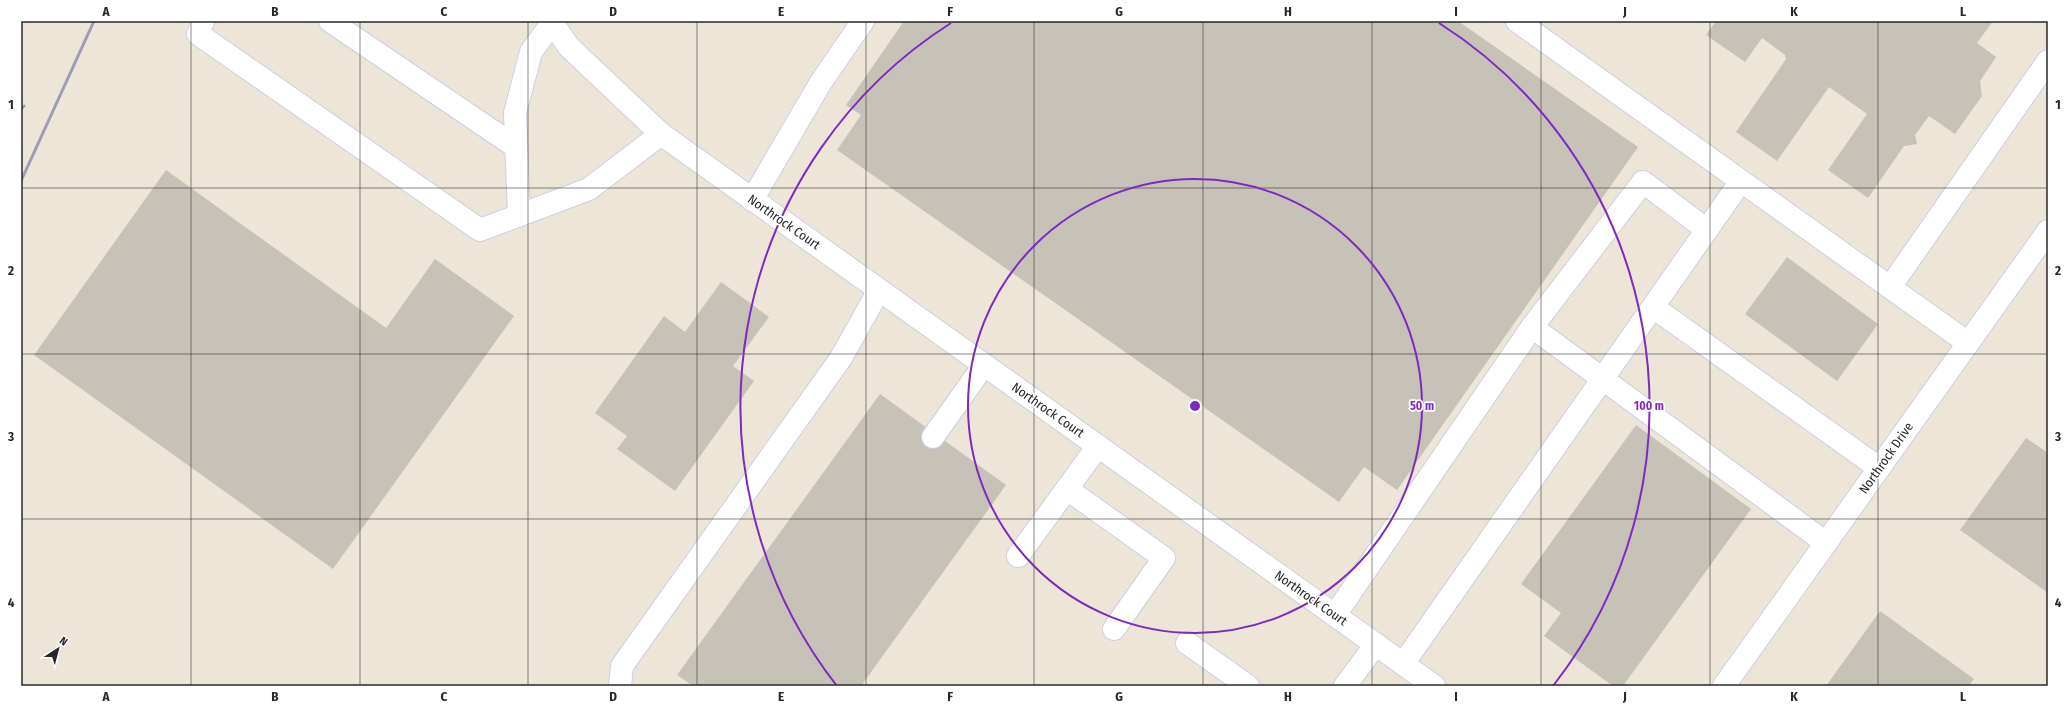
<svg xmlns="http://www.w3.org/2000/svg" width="2069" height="707" viewBox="0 0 2069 707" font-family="'Fira Sans Condensed',sans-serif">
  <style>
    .building { fill: #c7c2b8 }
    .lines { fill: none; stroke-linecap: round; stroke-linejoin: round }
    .minor-casing { stroke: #cdd0e3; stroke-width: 24 }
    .minor { stroke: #fff; stroke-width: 22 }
    .rail { stroke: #9b9db5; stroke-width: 3 }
    .grid { fill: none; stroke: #282828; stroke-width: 1; stroke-opacity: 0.55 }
    .ring { fill: none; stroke: #7b2cbf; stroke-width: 2 }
    .labels { text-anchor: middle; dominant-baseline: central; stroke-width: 3.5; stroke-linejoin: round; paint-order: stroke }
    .street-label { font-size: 13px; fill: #282828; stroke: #fff }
    .centre { fill: #7b2cbf; stroke: #fff; stroke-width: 2 }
    .ring-label { font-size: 12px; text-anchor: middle; font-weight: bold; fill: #7b2cbf; stroke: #fff; stroke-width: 3.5; stroke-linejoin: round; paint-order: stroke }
    .neatline { fill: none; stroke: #282828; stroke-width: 1.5 }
    .grid-label { font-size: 13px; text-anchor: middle; font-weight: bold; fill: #282828 }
  </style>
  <rect width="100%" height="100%" fill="#ece5d8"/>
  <g class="building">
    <polygon points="904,21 1458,21 1638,147 1397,490 1364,467 1339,502 837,150 861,115 846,105"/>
    <polygon points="1716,21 1993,21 1977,43 1996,57 1980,81 1982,96 1955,134 1929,116 1915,135 1917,144 1904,146 1868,198 1828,170 1867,114 1829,87 1777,161 1736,132 1786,59 1785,55 1762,38 1745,62 1706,35"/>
    <polygon points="166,170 386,328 435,259 514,316 333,569 34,355"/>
    <polygon points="1787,257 1878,324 1837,381 1745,314"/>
    <polygon points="721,282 769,317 733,366 754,381 675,491 617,449 627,436 595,413 664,316 685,332"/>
    <polygon points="880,394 1006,485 861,686 693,686 677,675"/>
    <polygon points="1636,425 1751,509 1623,686 1613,686 1544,636 1561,613 1521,584"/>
    <polygon points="2026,438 2048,453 2048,593 1960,530"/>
    <polygon points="1880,611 1974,679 1969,686 1826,686"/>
  </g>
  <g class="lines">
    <defs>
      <g id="minor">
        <polyline points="203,21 198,34 480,230 589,189 661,134"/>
        <polyline points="330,21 516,147"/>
        <polyline points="551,21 569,47 661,134 1434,686"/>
        <polyline points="1517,21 1968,343"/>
        <polyline points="752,200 821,82 863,21"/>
        <polyline points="519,215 515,113 531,52 552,23"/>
        <polyline points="1890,287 2048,61"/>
        <polyline points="1653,307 1879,468"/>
        <polyline points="1532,327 1643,182 1707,230"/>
        <polyline points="933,437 984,365"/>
        <polyline points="1067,489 1164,558 1114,629"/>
        <polyline points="1018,556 1098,446"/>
        <polyline points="1335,615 1532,327 1826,543"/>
        <polyline points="1187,643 1248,686"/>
        <polyline points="1403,664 1741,181"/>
        <polyline points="620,686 622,666 841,358 879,290"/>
        <polyline points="1345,686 1376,644"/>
        <polyline points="1724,686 2048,231"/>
      </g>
    </defs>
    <use href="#minor" class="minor-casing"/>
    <use href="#minor" class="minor"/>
    <g class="rail">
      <polyline points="21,109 24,106"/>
      <polyline points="21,181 94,21"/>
    </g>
  </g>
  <path class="grid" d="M 191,21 L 191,686M 360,21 L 360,686M 528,21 L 528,686M 697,21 L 697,686M 866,21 L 866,686M 1034,21 L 1034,686M 1203,21 L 1203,686M 1372,21 L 1372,686M 1541,21 L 1541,686M 1710,21 L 1710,686M 1878,21 L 1878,686M 21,188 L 2048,188M 21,354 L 2048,354M 21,519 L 2048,519"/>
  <g class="ring">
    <circle cx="1195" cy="406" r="227"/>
    <path d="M837 686A454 454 0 0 1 951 23M1439 23A454 454 0 0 1 1553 686"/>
  </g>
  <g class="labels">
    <g class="street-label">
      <text transform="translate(784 222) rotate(35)">Northrock Court</text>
      <text transform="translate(1048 410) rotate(35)">Northrock Court</text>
      <text transform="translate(1886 458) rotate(-55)">Northrock Drive</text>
      <text transform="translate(1311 598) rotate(35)">Northrock Court</text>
    </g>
  </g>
  <circle cx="1195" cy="406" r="6" class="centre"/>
  <g class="ring-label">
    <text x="1422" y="410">50 m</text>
    <text x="1649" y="410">100 m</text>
  </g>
  <rect width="2069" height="707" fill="none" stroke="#ffffff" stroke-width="44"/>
  <g transform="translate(58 649) rotate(36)" stroke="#ffffff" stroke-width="3" paint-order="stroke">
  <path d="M0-3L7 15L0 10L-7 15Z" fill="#282828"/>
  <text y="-6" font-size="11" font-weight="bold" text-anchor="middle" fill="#282828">N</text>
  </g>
  <rect x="22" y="22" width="2025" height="663" class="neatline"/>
  <g class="grid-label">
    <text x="106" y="16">A</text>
    <text x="275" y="16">B</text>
    <text x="444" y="16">C</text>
    <text x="613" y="16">D</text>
    <text x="781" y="16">E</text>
    <text x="950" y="16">F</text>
    <text x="1119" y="16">G</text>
    <text x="1288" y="16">H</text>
    <text x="1456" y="16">I</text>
    <text x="1625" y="16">J</text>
    <text x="1794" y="16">K</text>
    <text x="1963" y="16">L</text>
    <text x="11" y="109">1</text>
    <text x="2058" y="109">1</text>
    <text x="11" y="275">2</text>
    <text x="2058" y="275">2</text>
    <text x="11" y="441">3</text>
    <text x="2058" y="441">3</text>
    <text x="11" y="607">4</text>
    <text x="2058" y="607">4</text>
    <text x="106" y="701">A</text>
    <text x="275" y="701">B</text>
    <text x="444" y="701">C</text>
    <text x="613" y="701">D</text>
    <text x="781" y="701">E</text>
    <text x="950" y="701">F</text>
    <text x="1119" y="701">G</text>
    <text x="1288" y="701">H</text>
    <text x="1456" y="701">I</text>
    <text x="1625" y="701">J</text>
    <text x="1794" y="701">K</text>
    <text x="1963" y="701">L</text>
  </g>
</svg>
